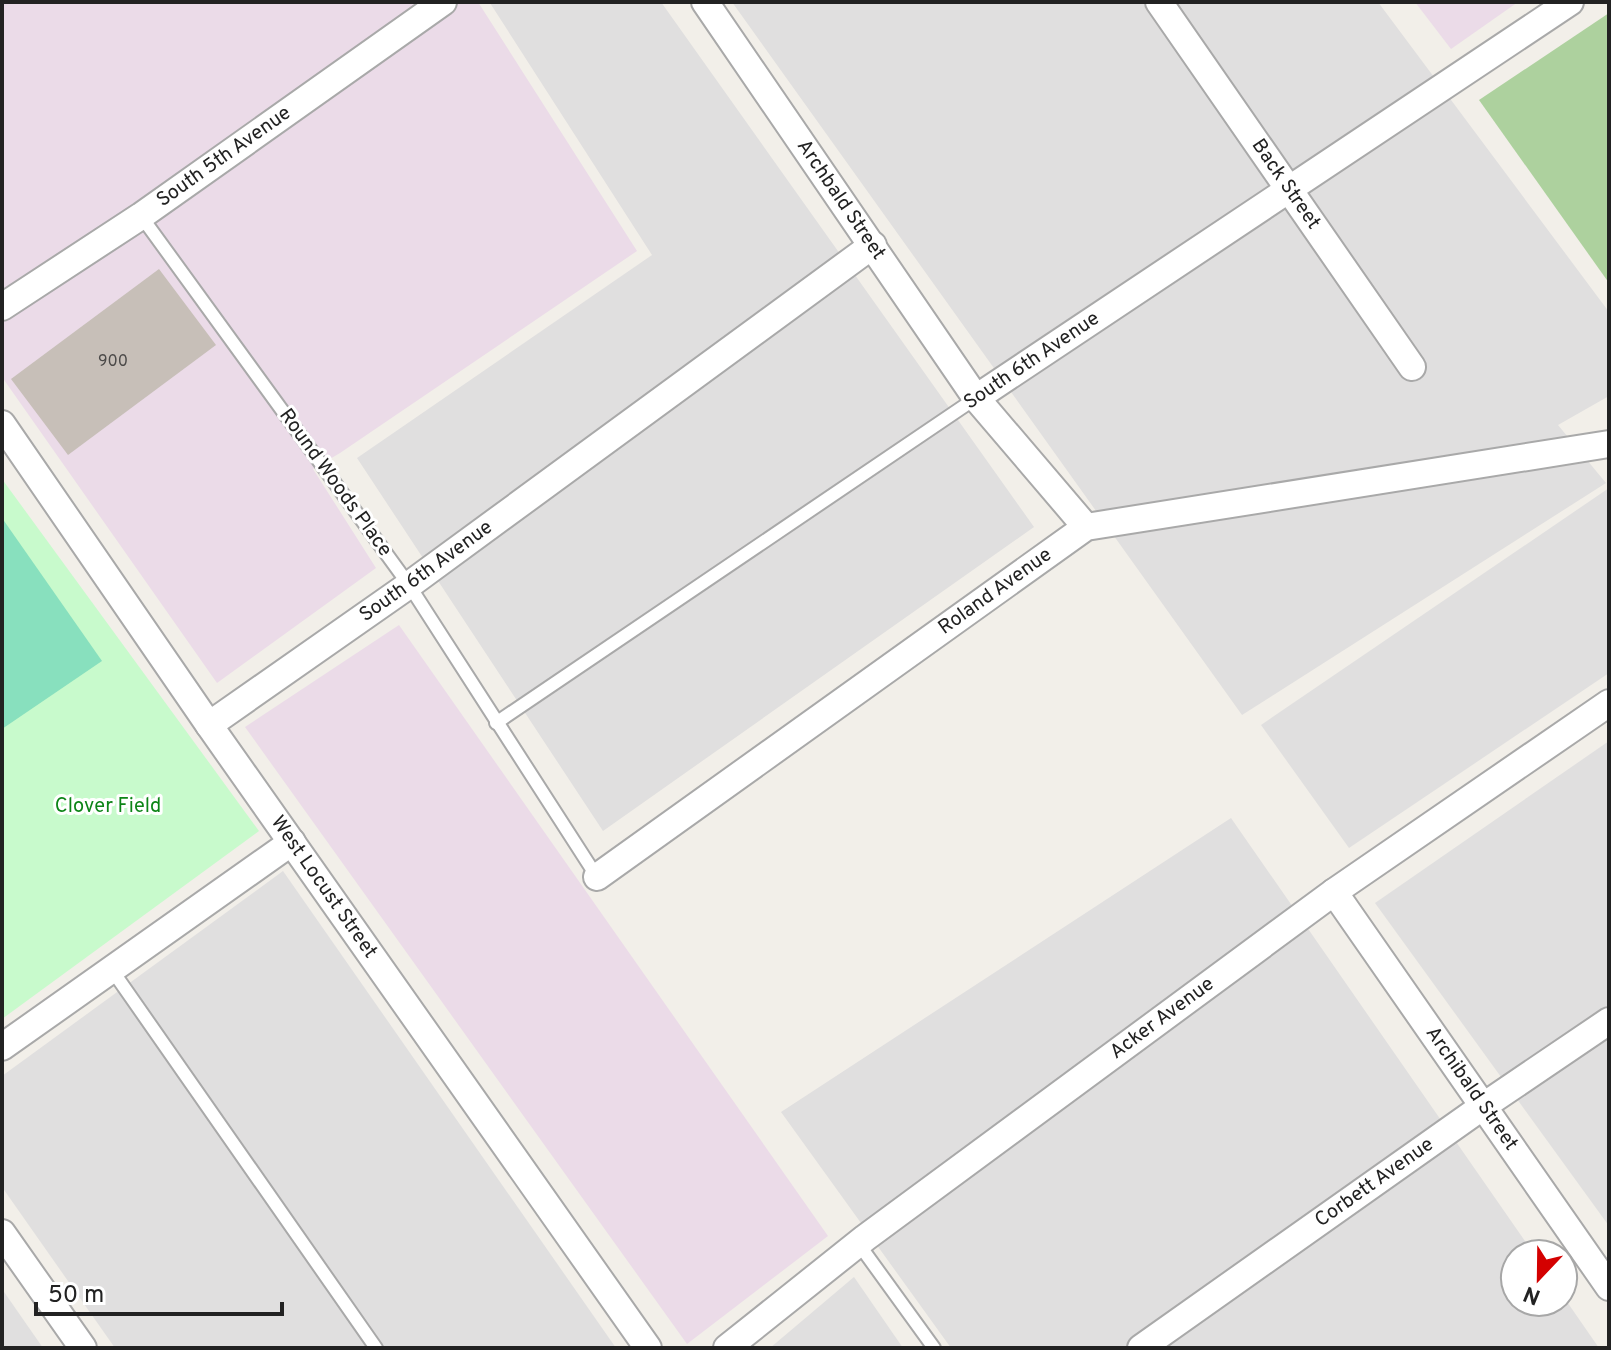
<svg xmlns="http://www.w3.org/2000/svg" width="1611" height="1350" viewBox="0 0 1611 1350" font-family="Overpass,sans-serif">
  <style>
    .residential { fill: #e0dfdf }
    .industrial { fill: #ebdbe8 }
    .forest { fill: #add19e }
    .park { fill: #c8facc }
    .pitch { fill: #88e0be }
    .building { fill: #c7bfb8 }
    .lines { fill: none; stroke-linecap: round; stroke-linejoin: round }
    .service-casing { stroke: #a9a9a9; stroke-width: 16 }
    .minor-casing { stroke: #a9a9a9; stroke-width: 30 }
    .service { stroke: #fff; stroke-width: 12 }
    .minor { stroke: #fff; stroke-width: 26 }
    .labels { text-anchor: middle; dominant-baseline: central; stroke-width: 6; stroke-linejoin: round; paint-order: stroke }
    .number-label { font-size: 16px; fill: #4b4948 }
    .street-label { font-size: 20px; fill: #222; stroke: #fff }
    .park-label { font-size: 20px; fill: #0c8416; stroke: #fff }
  </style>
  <rect width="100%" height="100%" fill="#f2efe9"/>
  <g class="residential">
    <polygon points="492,2 661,2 1034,527 603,831 357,458 652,255 490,3"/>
    <polygon points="732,2 1378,2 1609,312 1609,396 1558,425 1606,483 1242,715"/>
    <polygon points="1609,488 1609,673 1349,848 1261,725"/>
    <polygon points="1609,741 1609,1226 1375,903"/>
    <polygon points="1231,818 1534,1254 1515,1254 1515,1302 1563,1302 1563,1296 1599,1348 951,1348 781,1112"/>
    <polygon points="283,871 616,1348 115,1348 2,1187 2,1076"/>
    <polygon points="854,1277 903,1348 770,1348"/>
    <polygon points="2,1289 43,1348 2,1348"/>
  </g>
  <g class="industrial">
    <polygon points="2,2 478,2 637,251 340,453 313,469 376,568 217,683 2,377"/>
    <polygon points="1415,2 1518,2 1451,49"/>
    <polygon points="399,625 828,1236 687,1344 245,727"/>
  </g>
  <polygon class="forest" points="1609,13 1609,283 1479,100"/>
  <polygon class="park" points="2,479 259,831 2,1019"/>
  <polygon class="pitch" points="2,518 102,661 2,729"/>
  <polygon class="building" points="159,269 216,345 68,455 11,379"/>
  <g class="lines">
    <defs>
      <g id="service">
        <polyline points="141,216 409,585 597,877"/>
        <polyline points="496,723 976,398"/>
        <polyline points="112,970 376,1348"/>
        <polyline points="858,1243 934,1348"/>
      </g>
      <g id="minor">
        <path id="s1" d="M 705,2 L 976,398 L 1086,527"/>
        <path id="s2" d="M 1159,2 L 1412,367"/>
        <path id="s3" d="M 2,307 L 141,216 L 443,2"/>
        <polyline points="976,398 1570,2"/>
        <path id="s4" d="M 2,424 L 209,725 L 648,1348"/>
        <path id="s5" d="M 209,725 L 409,585 L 873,245"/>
        <path id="s6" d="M 597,877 L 1086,527 L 1609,444"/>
        <path id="s7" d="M 1334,892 L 1609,1287"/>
        <polyline points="2,1047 292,842"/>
        <polyline points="2,1233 83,1348"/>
        <path id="s8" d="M 727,1348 L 865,1238 L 1334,892 L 1609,703"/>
        <path id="s9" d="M 1141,1348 L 1482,1107 L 1609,1021"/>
      </g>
    </defs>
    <use href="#service" class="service-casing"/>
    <use href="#minor" class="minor-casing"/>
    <use href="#service" class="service"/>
    <use href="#minor" class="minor"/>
  </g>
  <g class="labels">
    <g class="number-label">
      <text x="113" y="362">900</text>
    </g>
    <g class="street-label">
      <text stroke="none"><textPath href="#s3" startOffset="268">South 5th Avenue</textPath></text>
      <text stroke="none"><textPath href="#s2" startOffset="222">Back Street</textPath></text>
      <text stroke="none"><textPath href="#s1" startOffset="240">Archbald Street</textPath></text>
      <text transform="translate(1032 361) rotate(-34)">South 6th Avenue</text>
      <text transform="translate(335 483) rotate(54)">Round Woods Place</text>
      <text stroke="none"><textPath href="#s5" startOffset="266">South 6th Avenue</textPath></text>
      <text stroke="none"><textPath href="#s6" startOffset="490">Roland Avenue</textPath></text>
      <text stroke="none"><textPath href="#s4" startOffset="564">West Locust Street</textPath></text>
      <text stroke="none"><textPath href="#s8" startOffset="546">Acker Avenue</textPath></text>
      <text stroke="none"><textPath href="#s7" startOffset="240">Archibald Street</textPath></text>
      <text stroke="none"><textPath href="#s9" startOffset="286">Corbett Avenue</textPath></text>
    </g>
    <g class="park-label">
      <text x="108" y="807">Clover Field</text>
    </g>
  </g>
  <rect width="1611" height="1350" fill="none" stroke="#222222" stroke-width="8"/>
  <g transform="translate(1539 1278) rotate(202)"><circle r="38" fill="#ffffff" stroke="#a7a7a7" stroke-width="2"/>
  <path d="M0-6L14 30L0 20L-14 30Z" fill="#d40000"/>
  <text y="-12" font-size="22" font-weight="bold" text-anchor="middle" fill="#222222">N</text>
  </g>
  <path d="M36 1302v12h246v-12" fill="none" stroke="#222222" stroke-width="4"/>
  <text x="48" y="1302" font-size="24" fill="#222222" stroke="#ffffff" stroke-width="6" paint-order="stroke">50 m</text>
</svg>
